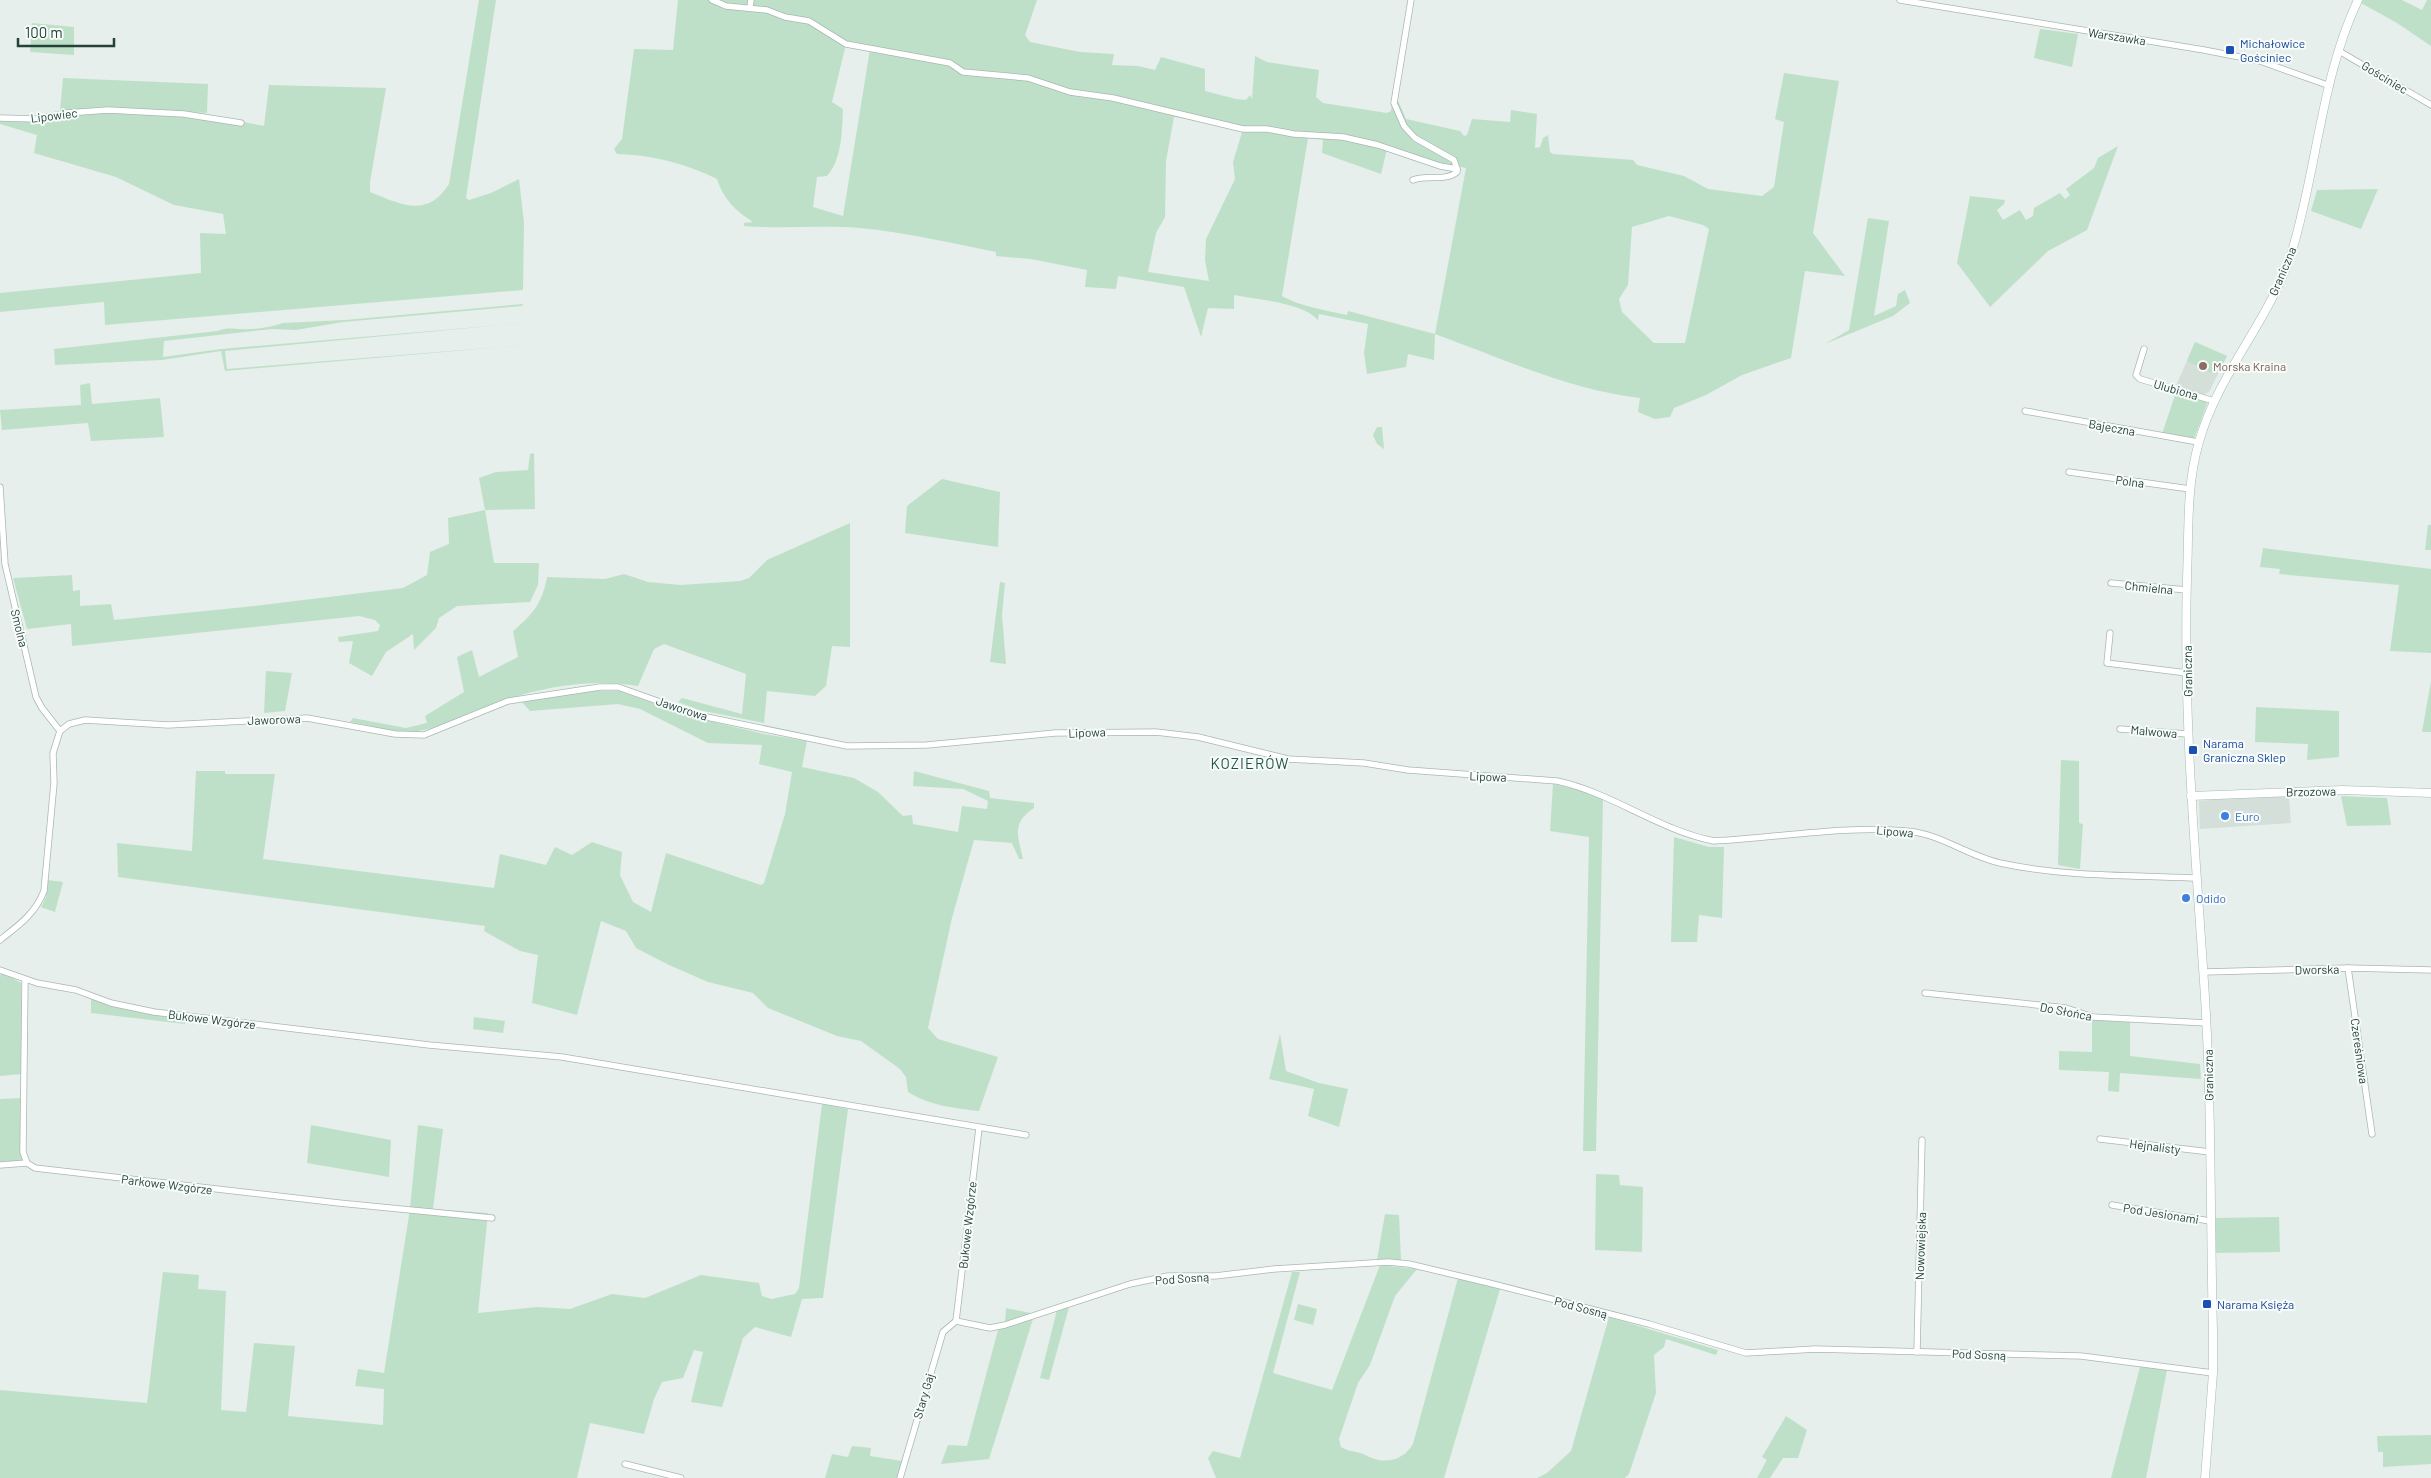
<svg xmlns="http://www.w3.org/2000/svg" width="2431" height="1478" viewBox="0 0 2431 1478" font-family="Barlow,sans-serif">
  <style>
    .built { fill: #d4dfda }
    .green { fill: #bfe0c8; fill-rule: evenodd }
    .lines { fill: none; stroke-linecap: round; stroke-linejoin: round }
    .street-casing { stroke: #a8b8b2; stroke-width: 7 }
    .secondary-casing { stroke: #a4bbb3; stroke-width: 9 }
    .street { stroke: #fff; stroke-width: 5.5 }
    .secondary { stroke: #fff; stroke-width: 8 }
    .transit-dot { fill: #1a4fb4; stroke: #f7fbf9; stroke-width: 2 }
    .education-dot { fill: #8d6e63; stroke: #f7fbf9; stroke-width: 2 }
    .shop-dot { fill: #3f7fe0; stroke: #f7fbf9; stroke-width: 2 }
    .labels { text-anchor: middle; dominant-baseline: central; stroke-width: 4; stroke-linejoin: round; paint-order: stroke }
    .street-label { font-size: 12px; fill: #24423a; stroke: #f7fbf9 }
    .transit-label { font-size: 12px; fill: #164399; stroke: #f7fbf9; text-anchor: start }
    .education-label { font-size: 12px; fill: #785e54; stroke: #f7fbf9; text-anchor: start }
    .shop-label { font-size: 12px; fill: #366cbe; stroke: #f7fbf9; text-anchor: start }
    .quarter-label { font-size: 15px; letter-spacing: 1px; fill: #1f5548; stroke: #f7fbf9 }
  </style>
  <rect width="100%" height="100%" fill="#e6efeb"/>
  <g class="built">
    <polygon points="2195,342 2227,356 2209,392 2203,395 2176,386"/>
    <polygon points="2245,796 2289,797 2291,823 2200,829 2199,801"/>
  </g>
  <g class="green">
    <path d="M 479,0 L 496,0 L 466,198 L 469,200 L 491,193 L 519,179 L 524,223 L 523,290 L 105,325 L 104,302 L 0,312 L 0,293 L 201,273 L 200,233 L 226,234 L 223,214 L 174,205 L 116,177 L 34,153 L 37,135 L 0,124 L 0,121 L 29,122 L 64,115 L 100,113 L 182,116 L 242,126 L 244,122 L 264,126 L 269,85 L 386,88 L 370,182 L 370,192 C 400,204 427,219 449,184 Z"/>
    <path d="M 678,0 L 1037,0 L 1025,35 L 1030,42 L 1080,52 L 1114,54 L 1112,65 L 1138,66 L 1155,70 L 1161,57 L 1205,69 L 1205,91 L 1236,99 L 1246,100 L 1250,95 L 1252,99 L 1255,56 L 1267,62 L 1319,70 L 1316,97 L 1323,103 L 1387,113 L 1391,111 L 1398,65 L 1397,98 L 1406,119 L 1460,131 L 1464,136 L 1467,135 L 1472,119 L 1510,122 L 1511,110 L 1537,114 L 1535,148 L 1540,147 L 1543,138 L 1548,135 L 1550,152 L 1553,154 L 1633,160 L 1637,165 L 1684,176 L 1708,189 L 1762,196 L 1774,187 L 1784,122 L 1775,119 L 1784,73 L 1839,81 L 1813,233 L 1845,276 L 1805,271 L 1791,358 L 1742,375 L 1706,395 L 1674,408 L 1670,417 L 1655,419 L 1638,412 L 1640,398 C 1570,390 1501,358 1435,334 L 1434,360 L 1408,354 L 1406,367 L 1367,374 L 1364,353 L 1368,324 L 1319,314 L 1318,320 C 1302,302 1258,300 1234,295 L 1234,309 L 1208,308 L 1201,337 L 1184,287 L 1118,276 L 1116,289 L 1085,287 L 1087,270 L 1031,259 L 996,256 L 996,252 C 951,243 905,232 859,228 C 821,225 782,229 744,226 L 744,223 L 753,222 C 735,210 724,200 717,179 C 684,163 653,155 617,154 L 614,149 L 622,139 L 634,49 L 673,50 ZM 846,44 L 870,49 L 843,216 L 813,207 L 817,177 L 827,176 C 842,159 842,131 843,109 L 832,102 ZM 1174,117 L 1243,129 L 1233,162 L 1235,179 L 1206,239 L 1205,260 L 1209,281 L 1148,272 L 1156,233 L 1165,217 L 1166,161 ZM 1308,138 L 1323,140 L 1322,153 L 1381,174 L 1387,149 L 1418,158 L 1466,168 L 1435,334 L 1348,311 L 1347,315 C 1328,311 1299,306 1282,296 ZM 1669,216 L 1703,225 L 1709,229 L 1685,343 L 1654,343 L 1622,312 L 1619,299 L 1628,285 L 1632,227 Z"/>
    <polygon points="2363,0 2402,0 2422,10 2427,0 2431,0 2431,46 2397,23 2361,3"/>
    <polygon points="32,23 74,27 74,55 30,52"/>
    <polygon points="2040,29 2078,34 2072,67 2034,58"/>
    <polygon points="63,78 208,84 207,113 105,108 60,111"/>
    <polygon points="2118,146 2087,230 2048,251 1990,307 1957,263 1970,196 2005,200 2004,204 1997,210 2003,220 2020,210 2026,220 2033,216 2034,208 2060,193 2065,199 2070,195 2066,189 2094,168 2098,158"/>
    <polygon points="2378,189 2361,229 2311,211 2317,190"/>
    <polygon points="1868,218 1889,221 1874,316 1896,306 1898,294 1905,290 1910,303 1893,316 1825,344 1849,330"/>
    <path d="M 523,304 L 522,306 L 343,322 L 296,330 L 272,329 L 164,341 L 163,357 L 221,349 L 524,323 L 225,351 L 227,369 L 525,345 L 225,371 L 221,351 L 162,360 L 55,365 L 54,349 L 218,331 C 228,327 232,329 242,329 C 255,330 271,327 283,323 L 345,320 Z"/>
    <polygon points="2195,342 2227,356 2219,371 2215,369 2211,373 2187,361"/>
    <polygon points="90,383 92,404 160,398 164,437 91,441 88,423 2,430 0,410 81,405 80,385"/>
    <polygon points="2176,392 2208,401 2194,439 2162,434"/>
    <polygon points="1377,427 1382,427 1384,449 1377,444 1373,435"/>
    <polygon points="534,453 535,509 485,510 494,563 539,563 538,585 530,602 457,606 439,618 436,628 414,650 413,634 386,652 372,676 349,663 353,641 339,642 338,637 378,631 380,625 375,620 359,616 72,646 71,624 27,629 13,578 72,575 73,591 80,590 80,606 111,604 114,620 245,607 403,588 427,575 430,552 449,544 448,518 485,510 479,478 496,472 528,470 530,454"/>
    <polygon points="942,479 1000,492 998,547 905,533 907,506"/>
    <path d="M 850,523 L 850,647 L 832,646 L 826,686 L 815,696 L 767,691 L 764,723 L 699,710 L 678,702 L 682,698 L 742,714 L 746,674 L 664,644 L 654,649 L 638,686 C 586,677 531,689 482,708 C 460,716 434,731 410,732 C 391,732 369,725 350,722 L 353,718 L 406,728 L 427,723 L 425,716 L 464,692 L 457,657 L 472,650 L 479,677 L 518,657 L 513,631 C 533,614 542,604 547,577 L 605,579 L 624,574 L 648,582 L 681,585 L 740,581 L 749,578 L 767,560 Z"/>
    <polygon points="2428,525 2431,525 2431,550 2425,550"/>
    <polygon points="2263,548 2431,569 2431,653 2390,651 2399,585 2279,574 2280,569 2260,567"/>
    <polygon points="1000,582 1005,583 1002,615 1006,664 990,662"/>
    <polygon points="266,671 292,673 285,711 264,713"/>
    <polygon points="2431,681 2431,732 2422,732"/>
    <path d="M 586,691 L 619,691 L 692,717 L 764,734 L 807,741 L 802,767 L 854,778 L 878,792 L 903,816 L 912,815 L 913,824 L 958,832 L 962,806 L 987,809 L 988,801 L 963,789 L 913,786 L 914,771 L 989,791 L 990,798 L 1034,803 L 1034,808 C 1011,823 1018,836 1023,859 L 1019,859 L 1012,843 L 974,840 L 952,918 L 928,1028 L 938,1039 L 998,1057 L 979,1111 C 953,1108 931,1106 908,1092 L 906,1077 L 900,1069 L 861,1041 L 837,1036 L 768,1008 L 753,993 L 708,982 L 669,965 L 636,948 L 626,931 L 601,921 L 577,1015 L 532,1003 L 538,955 L 520,951 L 484,931 L 485,926 L 118,877 L 117,843 L 192,851 L 196,771 L 225,771 L 225,774 L 275,774 L 263,859 L 494,888 L 500,854 L 546,865 L 555,847 L 572,855 L 592,842 L 622,852 L 620,875 L 633,902 L 651,912 L 666,853 L 761,885 L 764,883 L 785,814 L 792,772 L 759,764 L 762,745 L 708,743 L 640,709 L 618,704 L 530,711 L 520,700 Z"/>
    <polygon points="2256,707 2339,711 2339,757 2307,760 2308,744 2255,742"/>
    <polygon points="2061,760 2079,761 2079,823 2083,824 2080,869 2058,865"/>
    <polygon points="1553,784 1584,791 1603,798 1596,1151 1583,1151 1589,837 1550,831"/>
    <polygon points="2341,796 2387,798 2391,825 2347,826"/>
    <polygon points="1674,837 1709,847 1724,847 1722,918 1699,915 1697,942 1671,942"/>
    <polygon points="48,880 63,882 55,912 41,907 46,897"/>
    <polygon points="2,972 21,983 22,1074 0,1076 0,976"/>
    <polygon points="91,999 142,1013 185,1020 185,1024 91,1013"/>
    <polygon points="474,1017 505,1021 503,1033 473,1029"/>
    <polygon points="2092,1020 2130,1022 2130,1056 2200,1064 2201,1079 2120,1073 2119,1092 2108,1091 2109,1072 2059,1070 2059,1051 2092,1052"/>
    <polygon points="1280,1034 1286,1071 1319,1083 1348,1089 1339,1127 1308,1116 1314,1089 1269,1079"/>
    <polygon points="22,1098 22,1161 0,1162 0,1099"/>
    <polygon points="822,1104 848,1109 823,1298 802,1299 791,1337 755,1327 743,1338 722,1407 691,1402 703,1352 694,1350 683,1378 662,1382 654,1399 644,1434 590,1423 577,1478 0,1478 0,1390 147,1403 163,1272 199,1275 198,1289 226,1291 221,1410 246,1412 254,1343 295,1346 288,1416 383,1425 384,1389 355,1386 358,1369 384,1373 410,1209 418,1125 443,1129 433,1209 488,1213 478,1313 537,1307 570,1309 612,1294 645,1298 701,1275 759,1283 762,1296 771,1299 795,1294 799,1288"/>
    <polygon points="311,1125 391,1140 389,1177 307,1163"/>
    <polygon points="1596,1174 1619,1175 1620,1185 1643,1187 1642,1252 1595,1250"/>
    <polygon points="1385,1214 1399,1215 1401,1260 1377,1260"/>
    <polygon points="2279,1217 2280,1252 2214,1253 2213,1218"/>
    <path d="M 1380,1265 L 1417,1269 L 1395,1296 L 1370,1365 L 1358,1383 L 1339,1439 L 1341,1447 C 1347,1451 1353,1451 1360,1453 C 1365,1454 1370,1458 1375,1459 C 1390,1464 1406,1457 1413,1444 L 1458,1278 L 1500,1289 L 1444,1478 L 1216,1478 L 1208,1458 L 1213,1451 L 1240,1458 L 1292,1272 L 1300,1272 L 1273,1373 L 1332,1390 Z"/>
    <polygon points="1298,1304 1317,1309 1313,1325 1294,1320"/>
    <polygon points="1069,1307 1049,1380 1040,1378 1057,1310"/>
    <polygon points="1006,1308 1035,1314 1005,1324"/>
    <polygon points="1609,1317 1718,1350 1716,1355 1666,1339 1664,1347 1654,1355 1656,1393 1629,1474 1625,1478 1537,1478 1547,1473 1571,1451"/>
    <polygon points="1033,1319 989,1459 941,1464 948,1445 967,1446 998,1330"/>
    <polygon points="2140,1367 2167,1370 2146,1478 2111,1478"/>
    <polygon points="1786,1416 1807,1430 1798,1458 1783,1458 1770,1478 1757,1478 1767,1460 1762,1457"/>
    <polygon points="2431,1435 2431,1464 2383,1467 2383,1452 2378,1452 2377,1436"/>
    <polygon points="852,1446 871,1448 870,1456 902,1461 897,1478 825,1478 832,1454 848,1457"/>
  </g>
  <g class="lines">
    <defs>
      <g id="street">
        <polyline points="712,0 726,6 767,10 785,17 809,21 846,44 950,63 963,72 1028,78 1070,92 1113,98 1243,129 1267,129 1294,134 1343,137 1378,145 1440,166 1457,169 1454,160 1415,138 1404,126 1394,103 1411,0"/>
        <polyline points="1900,0 2204,50 2260,61 2330,86"/>
        <polyline points="750,8 751,0"/>
        <polyline points="2339,51 2431,105"/>
        <polyline points="0,118 37,119 67,113 108,110 184,114 241,123"/>
        <path d="M 1413,180 C 1428,174 1445,182 1457,172 L 1457,169"/>
        <polyline points="2144,349 2136,375 2140,379 2214,401"/>
        <polyline points="2025,411 2198,442"/>
        <polyline points="2069,472 2190,489"/>
        <polyline points="0,487 5,564 36,697 42,708 60,731"/>
        <polyline points="2111,583 2187,590"/>
        <polyline points="2110,633 2107,663 2187,673"/>
        <polyline points="2120,729 2188,734"/>
        <path d="M 0,940 C 19,925 35,914 44,891 L 54,783 L 53,753 L 60,731 L 69,724 L 85,720 L 168,725 L 307,718 L 395,734 L 424,735 L 508,701 L 600,687 L 618,687 L 697,715 L 847,746 L 927,745 L 1055,733 L 1156,732 L 1198,737 L 1288,759 L 1364,763 L 1408,770 L 1557,781 C 1613,793 1658,830 1714,841 C 1778,838 1844,825 1907,831 C 1941,834 1968,856 2000,863 C 2064,877 2132,875 2197,878"/>
        <polyline points="2348,968 2372,1134"/>
        <polyline points="0,970 37,983 76,990 111,1003 154,1012 429,1045 562,1057 1026,1135"/>
        <polyline points="2203,972 2348,968 2431,970"/>
        <polyline points="25,980 23,1152 27,1163 35,1168 339,1203 492,1218"/>
        <polyline points="1925,993 2066,1008 2093,1017 2207,1023"/>
        <polyline points="2100,1139 2210,1152"/>
        <polyline points="0,1165 27,1163"/>
        <polyline points="2112,1205 2210,1221"/>
        <polyline points="956,1321 990,1328 1005,1325 1130,1284 1168,1276 1215,1276 1274,1269 1388,1262 1409,1264 1489,1283 1649,1324 1746,1353 1815,1349 2081,1356 2213,1373"/>
        <polyline points="956,1321 979,1128"/>
        <polyline points="1917,1352 1922,1140"/>
        <polyline points="625,1464 681,1478"/>
        <polyline points="900,1478 943,1332 956,1321"/>
      </g>
      <g id="secondary">
        <polyline points="2191,796 2343,790 2431,793"/>
        <path d="M 2205,1478 L 2213,1373 L 2213,1332 C 2210,1215 2212,1098 2204,982 C 2195,847 2183,713 2187,578 C 2189,533 2186,486 2199,442 C 2218,373 2271,319 2292,251 C 2317,169 2321,78 2358,0"/>
      </g>
    </defs>
    <use href="#street" class="street-casing"/>
    <use href="#secondary" class="secondary-casing"/>
    <use href="#street" class="street"/>
    <use href="#secondary" class="secondary"/>
  </g>
  <g class="transit-dot">
    <rect x="2225" y="45" width="10" height="10" rx="2.5"/>
    <rect x="2188" y="745" width="10" height="10" rx="2.5"/>
    <rect x="2202" y="1299" width="10" height="10" rx="2.5"/>
  </g>
  <circle class="education-dot" cx="2203" cy="366" r="5"/>
  <g class="shop-dot">
    <circle cx="2225" cy="816" r="5"/>
    <circle cx="2186" cy="898" r="5"/>
  </g>
  <g class="labels">
    <g class="street-label">
      <text transform="translate(2117 36) rotate(9)">Warszawka</text>
      <text transform="translate(2385 77) rotate(31)">Gościniec</text>
      <text transform="translate(54 115) rotate(-7)">Lipowiec</text>
      <text transform="translate(2282 271) rotate(-67)">Graniczna</text>
      <text transform="translate(2176 389) rotate(16)">Ulubiona</text>
      <text transform="translate(2112 427) rotate(10)">Bajeczna</text>
      <text transform="translate(2130 481) rotate(8)">Polna</text>
      <text transform="translate(2149 587) rotate(6)">Chmielna</text>
      <text transform="translate(20 628) rotate(76)">Smolna</text>
      <text transform="translate(2187 671) rotate(-91)">Graniczna</text>
      <text transform="translate(682 708) rotate(18)">Jaworowa</text>
      <text transform="translate(274 719) rotate(-2)">Jaworowa</text>
      <text transform="translate(2154 731) rotate(5)">Malwowa</text>
      <text transform="translate(1087 732) rotate(-2)">Lipowa</text>
      <text transform="translate(1488 776) rotate(2)">Lipowa</text>
      <text transform="translate(2311 791) rotate(-1)">Brzozowa</text>
      <text transform="translate(1895 831) rotate(5)">Lipowa</text>
      <text transform="translate(2317 969) rotate(-1)">Dworska</text>
      <text transform="translate(2066 1011) rotate(11)">Do Słońca</text>
      <text transform="translate(212 1019) rotate(7)">Bukowe Wzgórze</text>
      <text transform="translate(2360 1051) rotate(82)">Czereśniowa</text>
      <text transform="translate(2208 1075) rotate(-91)">Graniczna</text>
      <text transform="translate(2155 1146) rotate(7)">Hejnalisty</text>
      <text transform="translate(167 1184) rotate(7)">Parkowe Wzgórze</text>
      <text transform="translate(2161 1213) rotate(9)">Pod Jesionami</text>
      <text transform="translate(967 1225) rotate(-84)">Bukowe Wzgórze</text>
      <text transform="translate(1920 1246) rotate(-88)">Nowowiejska</text>
      <text transform="translate(1182 1278) rotate(-4)">Pod Sosną</text>
      <text transform="translate(1581 1307) rotate(15)">Pod Sosną</text>
      <text transform="translate(1979 1354) rotate(2)">Pod Sosną</text>
      <text transform="translate(923 1396) rotate(-74)">Stary Gaj</text>
    </g>
    <g class="transit-label">
      <text x="2240" y="43">Michałowice<tspan x="2240" dy="14">Gościniec</tspan></text>
      <text x="2203" y="743">Narama<tspan x="2203" dy="14">Graniczna Sklep</tspan></text>
      <text x="2217" y="1304">Narama Księża</text>
    </g>
    <g class="education-label">
      <text x="2213" y="366">Morska Kraina</text>
    </g>
    <g class="shop-label">
      <text x="2235" y="816">Euro</text>
      <text x="2196" y="898">Odido</text>
    </g>
    <g class="quarter-label">
      <text x="1250" y="763">KOZIERÓW</text>
    </g>
  </g>
  <path d="M18 38v8h96v-8" fill="none" stroke="#24423a" stroke-width="2.5"/>
  <text x="25" y="38" font-size="15" fill="#24423a" stroke="#f7fbf9" stroke-width="4" paint-order="stroke">100 m</text>
</svg>
